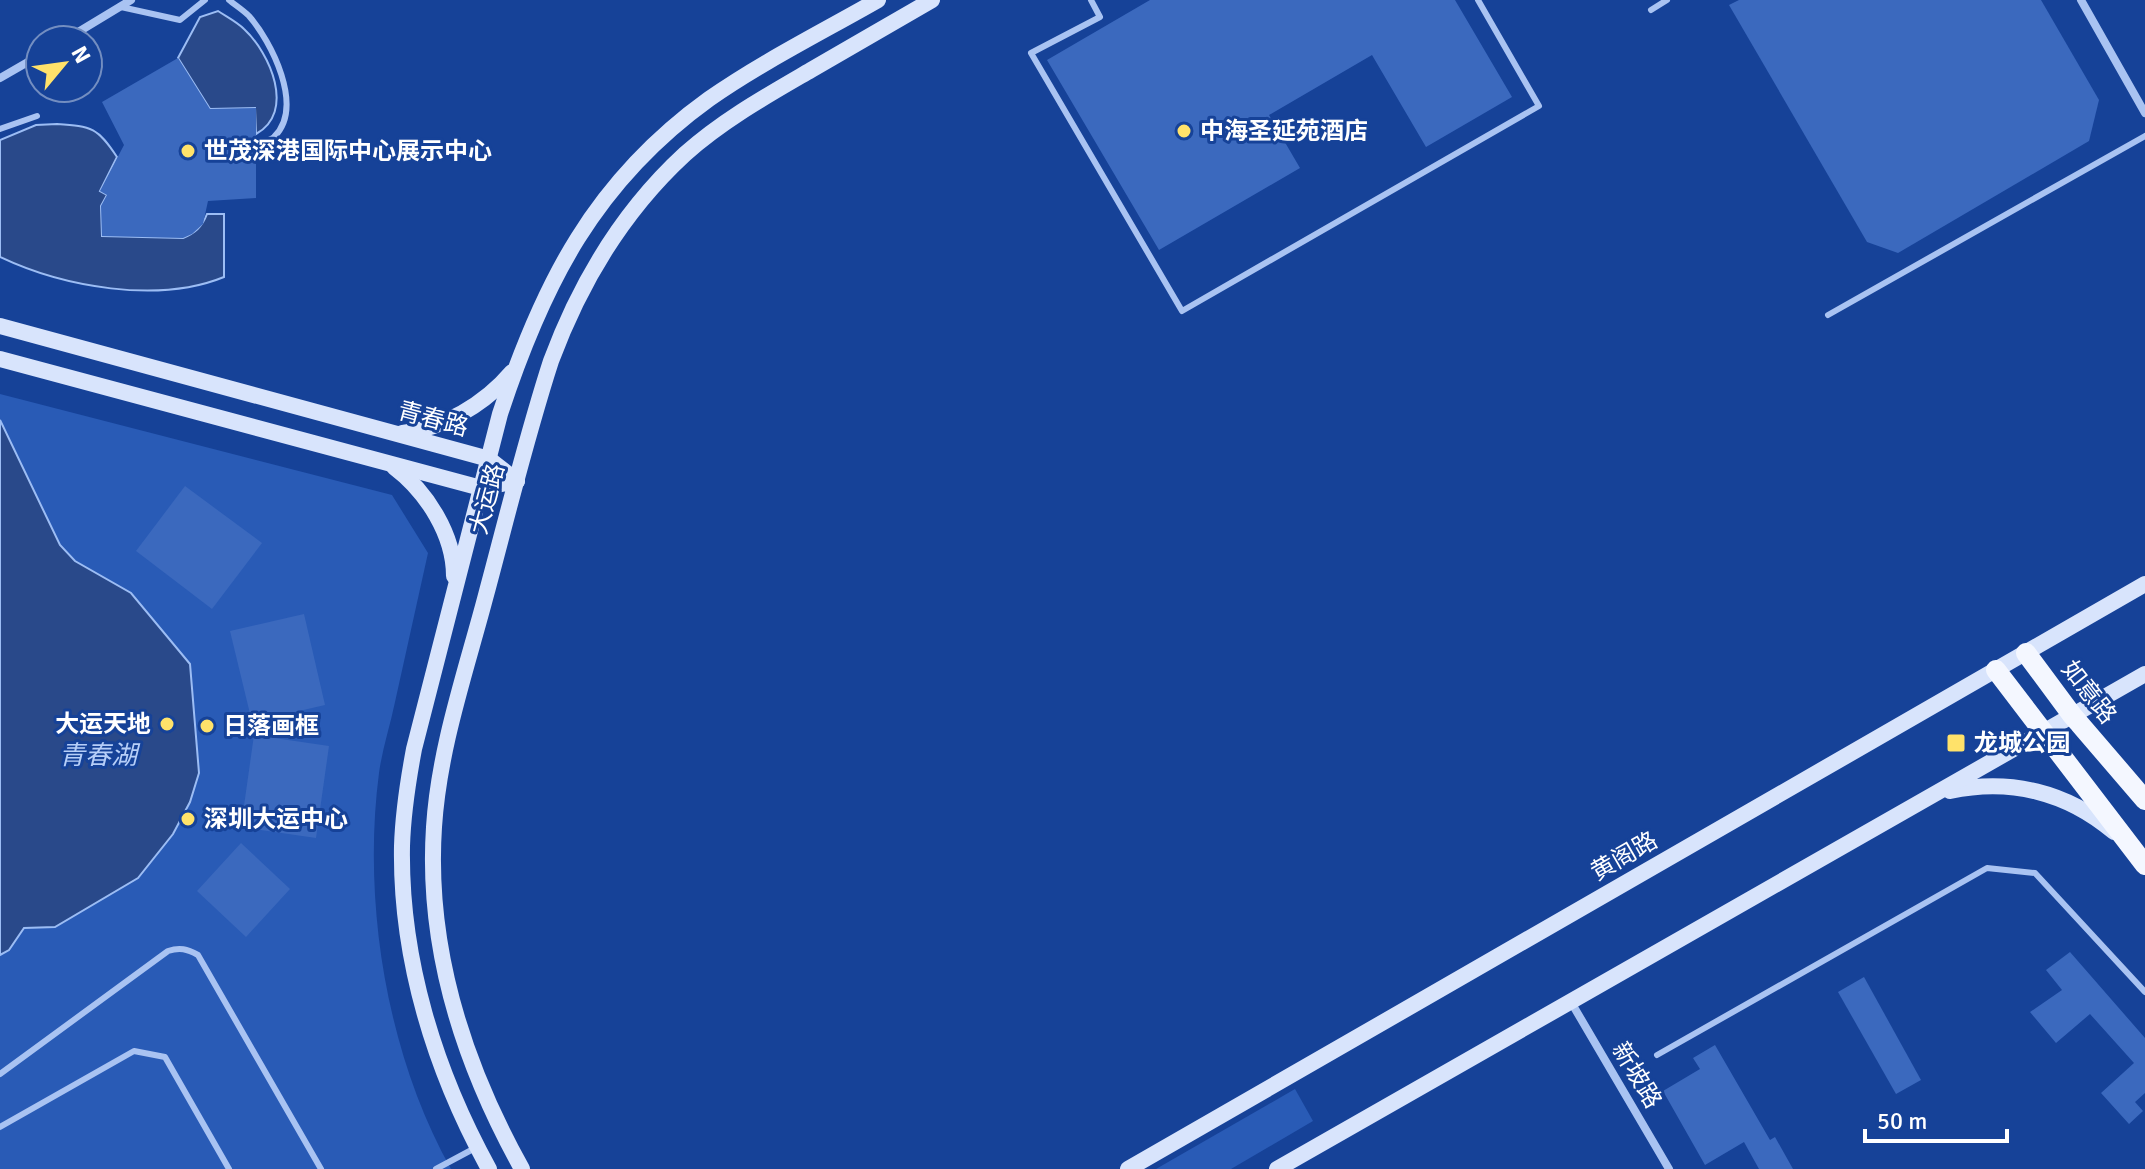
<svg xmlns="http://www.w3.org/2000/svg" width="2145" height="1169" viewBox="0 0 2145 1169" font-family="Signika,'Noto Sans SC',sans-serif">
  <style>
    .green { fill: #295bb6 }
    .water { fill: #29498a; stroke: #9cbdf4; stroke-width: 2 }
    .building { fill: #3b69be }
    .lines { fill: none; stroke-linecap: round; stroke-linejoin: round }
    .lane { stroke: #a9c3f2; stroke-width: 6 }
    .street { stroke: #a9c3f2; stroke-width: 8 }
    .secondary { stroke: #d8e4fc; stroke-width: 16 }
    .primary { stroke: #f4f7ff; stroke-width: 20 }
    .poi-dot { fill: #ffe26a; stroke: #164298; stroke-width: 3 }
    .labels { text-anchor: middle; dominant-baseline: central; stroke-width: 6; stroke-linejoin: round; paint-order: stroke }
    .poi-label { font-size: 24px; font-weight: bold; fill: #fff; stroke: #164298; text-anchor: start }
    .street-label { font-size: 24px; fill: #fff; stroke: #164298 }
    .water-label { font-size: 26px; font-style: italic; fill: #b6cef8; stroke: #164298 }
  </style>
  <rect width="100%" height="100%" fill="#164298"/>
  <g class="green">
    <path d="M 0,394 L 392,495 L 428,553 C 417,603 406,652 395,702 C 390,726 382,750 379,773 C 362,903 387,1055 451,1169 L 0,1169 Z"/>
    <polygon points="1295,1089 1313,1121 1231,1169 1156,1169"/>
  </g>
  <g class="water">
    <path d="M 218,11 C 227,17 237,22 244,29 C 270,53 296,112 256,134 L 255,108 L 210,109 L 178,58 L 200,17 Z"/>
    <path d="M 57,124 C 92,126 98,128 117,157 L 100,191 L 107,195 L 101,206 L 102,236 L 183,238 C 195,233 202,227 207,214 L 224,214 L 224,277 C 158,304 63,287 0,257 L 0,140 L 36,125 Z"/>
    <polygon points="0,420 60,545 75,561 131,593 190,664 199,773 190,802 173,834 138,878 55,927 24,928 9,950 0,955"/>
  </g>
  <g class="building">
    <polygon points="1150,0 1455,0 1512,97 1426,147 1372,55 1269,115 1300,168 1159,250 1047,60"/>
    <polygon points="1739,0 2041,0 2099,100 2089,141 1898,253 1867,242 1729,5"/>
    <polygon points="178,58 210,109 256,108 256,138 250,143 251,148 256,150 256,198 208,201 203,224 192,234 183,238 102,236 101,206 107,195 100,191 124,145 102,102"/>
    <polygon points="185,486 262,543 212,609 136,551"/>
    <polygon points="304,614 325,705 252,722 230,631"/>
    <polygon points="254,735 329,746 316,838 241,827"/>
    <polygon points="241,843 290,889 246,937 197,891"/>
    <polygon points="2070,952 2145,1038 2145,1093 2135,1102 2143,1111 2129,1124 2101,1093 2134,1063 2090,1014 2056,1043 2030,1012 2062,990 2046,970"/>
    <polygon points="1864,977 1921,1080 1896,1094 1838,992"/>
    <polygon points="1715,1045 1770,1140 1775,1137 1793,1169 1759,1169 1744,1142 1705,1165 1663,1091 1700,1069 1693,1058"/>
  </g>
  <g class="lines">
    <g class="lane">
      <path d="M 229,0 C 235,5 243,10 249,16 C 271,41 305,107 274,137 C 269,141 262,142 256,144"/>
      <polyline points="1091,0 1100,17 1031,53 1182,311 1539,106 1478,0"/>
      <polyline points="121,7 180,20 205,0"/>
      <polyline points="1651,10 1667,0"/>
      <polyline points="0,129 37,116"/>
      <polyline points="1828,315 2145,136"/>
      <polyline points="1657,1055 1987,868 2035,873 2145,992"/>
      <path d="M 0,1074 L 168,951 C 180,947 187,949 198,955 L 321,1169"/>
      <polyline points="0,1127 134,1051 165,1057 229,1169"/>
      <polyline points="436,1169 477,1147"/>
    </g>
    <g class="street">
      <polyline points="2081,0 2145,113"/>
      <polyline points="65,40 131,0"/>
      <polyline points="0,78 40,55"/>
      <polyline points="1571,1002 1669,1169"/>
    </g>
    <g class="secondary">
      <polyline points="0,326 489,459 517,481"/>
      <polyline points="0,359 481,488 517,481"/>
      <path d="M 402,433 C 443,429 485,404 512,372"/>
      <path d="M 394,467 C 427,492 454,535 454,576"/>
      <path d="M 1950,791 C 2010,778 2067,792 2114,832"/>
      <path d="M 489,1169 C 435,1071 400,959 402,846 C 403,813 408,781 414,749 L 500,414 C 543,283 595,181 709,99 C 762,62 822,32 878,0"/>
      <path d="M 522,1169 C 463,1063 426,949 434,827 C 439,748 466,671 486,595 C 507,517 526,438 551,361 C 580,283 623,211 685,154 C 723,120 768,95 811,70 C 851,47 892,23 932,0"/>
      <polyline points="1128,1169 2145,584"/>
      <polyline points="1277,1169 2145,674"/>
    </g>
    <g class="primary">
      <polyline points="2026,653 2072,715 2145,800"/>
      <polyline points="1996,670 2145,865"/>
    </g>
  </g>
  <g class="poi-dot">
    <circle cx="1184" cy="131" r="8"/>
    <circle cx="188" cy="151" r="8"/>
    <circle cx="167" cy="724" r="8"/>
    <circle cx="207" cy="726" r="8"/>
    <rect x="1946" y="733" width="20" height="20" rx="4"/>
    <circle cx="188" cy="819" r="8"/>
  </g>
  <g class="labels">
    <g class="poi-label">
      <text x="1200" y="131">中海圣延苑酒店</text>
      <text x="204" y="151">世茂深港国际中心展示中心</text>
      <text x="151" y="724" text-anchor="end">大运天地</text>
      <text x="223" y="726">日落画框</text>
      <text x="1974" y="743">龙城公园</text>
      <text x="204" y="819">深圳大运中心</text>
    </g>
    <g class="street-label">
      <text transform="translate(433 419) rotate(15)">青春路</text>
      <text transform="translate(487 499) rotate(-75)">大运路</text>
      <text transform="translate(2089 692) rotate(52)">如意路</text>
      <text transform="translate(1624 856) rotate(-30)">黄阁路</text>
      <text transform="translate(1637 1075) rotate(59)">新坡路</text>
    </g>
    <g class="water-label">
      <text x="98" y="756">青春湖</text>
    </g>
  </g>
  <g transform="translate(64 64) rotate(61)"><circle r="38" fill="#164298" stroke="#738ec1" stroke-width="2"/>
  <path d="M0-6L14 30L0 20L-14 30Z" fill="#ffe26a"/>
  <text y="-12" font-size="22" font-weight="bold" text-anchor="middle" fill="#ffffff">N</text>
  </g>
  <path d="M1865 1129v12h142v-12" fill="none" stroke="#ffffff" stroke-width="4"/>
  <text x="1877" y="1129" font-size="24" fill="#ffffff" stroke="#164298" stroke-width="6" paint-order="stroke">50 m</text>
</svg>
